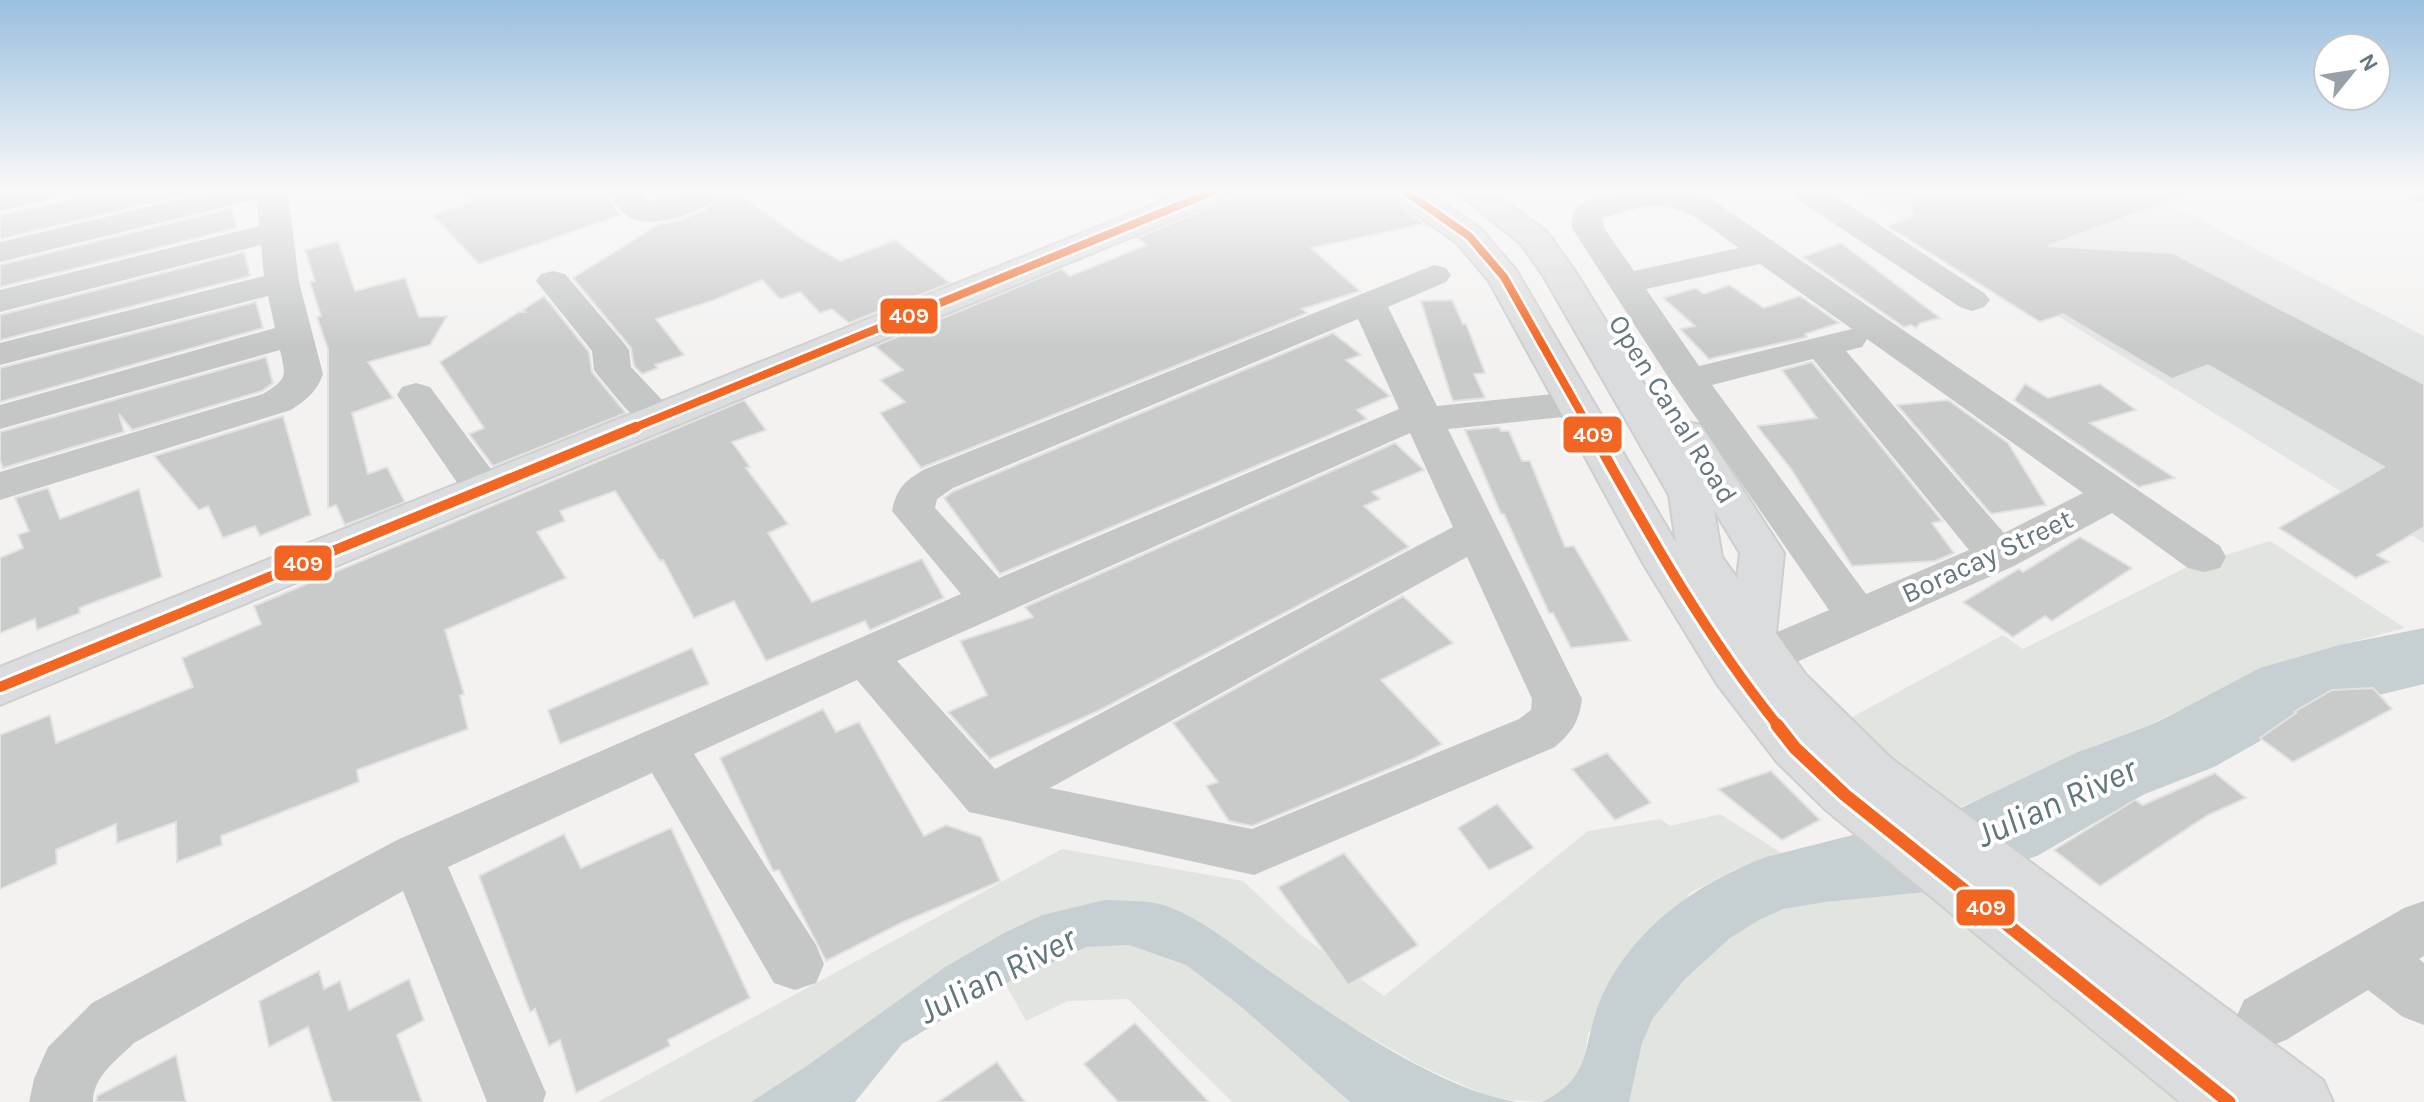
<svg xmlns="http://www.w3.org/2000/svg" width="2424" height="1102" viewBox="0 0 2424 1102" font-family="Karla,sans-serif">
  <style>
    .built { fill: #e3e4e4 }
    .green { fill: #e2e4df }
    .water { fill: #c6cfd1 }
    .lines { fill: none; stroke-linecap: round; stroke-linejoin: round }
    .river { fill: #c6cfd1; fill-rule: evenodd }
    .building { fill: #c9caca; stroke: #e2e2e1; stroke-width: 2 }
    .major-casing { stroke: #cecece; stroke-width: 4 }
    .minor { fill: #c5c7c7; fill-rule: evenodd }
    .major { fill: #dbdcdd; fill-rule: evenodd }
    .bus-1-far2-casing { stroke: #fff; stroke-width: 13 }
    .bus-1-far1-casing { stroke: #fff; stroke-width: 16 }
    .bus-1-casing { stroke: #fff; stroke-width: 19 }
    .bus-1-far2 { stroke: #f26522; stroke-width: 8 }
    .bus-1-far1 { stroke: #f26522; stroke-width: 10 }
    .bus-1 { stroke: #f26522; stroke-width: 13 }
    .labels { text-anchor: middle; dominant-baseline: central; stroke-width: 8; stroke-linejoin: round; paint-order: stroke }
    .street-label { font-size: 28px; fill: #65767f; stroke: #fff }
    .near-water-label { font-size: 36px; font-style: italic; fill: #61777c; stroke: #fff }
    .line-badge { stroke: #fff; stroke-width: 3 }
    .badge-label { font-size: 22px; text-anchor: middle; font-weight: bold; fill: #fff }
  </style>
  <rect width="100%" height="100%" fill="#f3f2f1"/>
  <polygon class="built" points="1857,192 2146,192 2424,336 2424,543"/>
  <g class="green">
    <polygon points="2270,541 2405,628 2318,651 2267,669 2130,734 2080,751 1997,792 1955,809 1845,721 2003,635 2023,649 2185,568"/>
    <polygon points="1720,814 1783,854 1736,869 1690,893 1588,1034 1582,1071 1563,1092 1542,1102 1494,1099 1421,1066 1336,1018 1200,924 1159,904 1042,915 1004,933 945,967 808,1065 751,1102 598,1102 1062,849 1243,881 1302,936 1384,996 1588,831 1660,819 1670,826"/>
    <path d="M 1926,892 L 2183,1102 L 1629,1102 C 1632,1075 1639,1044 1652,1020 C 1675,978 1735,927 1780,910 C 1822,895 1882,896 1926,892 Z"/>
    <polygon points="1129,945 1186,965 1239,1005 1350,1102 1232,1102 1128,999 1068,1001 1026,1021 1005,983 1088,947"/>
  </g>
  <g class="water">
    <path d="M 2190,707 L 2243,743 L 2148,792 L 2037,856 L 1926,892 L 1825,902 L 1783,909 L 1759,920 L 1730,938 L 1685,979 L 1653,1018 L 1642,1043 L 1629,1102 L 1542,1102 C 1595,1077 1581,1043 1602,996 C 1633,928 1697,883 1766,857 L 1963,807 L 2080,751 L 2130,734 Z"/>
    <path d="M 1105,900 C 1122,901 1143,900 1160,904 C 1197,915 1233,945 1265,968 C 1331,1014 1438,1090 1517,1102 L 1350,1102 L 1239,1005 L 1186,965 L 1129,945 L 1087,947 L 993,989 L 902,1044 L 855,1102 L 751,1102 L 808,1065 L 945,967 L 1004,933 L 1042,915 Z"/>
  </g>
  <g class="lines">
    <polygon class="river" points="2424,628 2424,684 2313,711 2214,767 2132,799 2103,789 2091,766 2103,743 2156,723 2260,668 2339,645"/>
  </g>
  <g class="building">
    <polygon points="107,192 198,192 0,239 0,215"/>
    <polygon points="460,192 603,192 621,215 479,264 433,215 471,202"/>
    <polygon points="725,192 736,192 799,237 840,261 895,240 950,283 849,323 832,309 820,313 800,292 780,299 762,280 714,300 656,319 684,355 655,365 658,368 642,374 634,366 631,348 573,278 659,224 682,220 706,209"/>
    <polygon points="1246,192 1387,192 1393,201 1424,224 1311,248 1360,291 1302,309 1307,313 921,468 880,413 905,402 880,380 903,370 875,346 1061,269 1070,276 1147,245 1137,238"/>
    <polygon points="1907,192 2184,192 2185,195 2048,246 2173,253 2424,384 2424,527 2377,555 2389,562 2356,578 2279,528 2384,467 2208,365 2172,379 2063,314 2040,322 1887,226 1914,216"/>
    <polygon points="232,208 237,228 0,287 0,265"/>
    <polygon points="338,241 355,291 405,278 419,317 447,316 430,345 368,362 393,398 352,413 368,474 387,467 405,502 345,525 336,505 328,508 328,349 317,317 321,316 310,282 315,281 305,250"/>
    <polygon points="1841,243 1878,271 1940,318 1920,323 1916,328 1911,325 1904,327 1802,257"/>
    <polygon points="244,252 250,276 0,340 0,315"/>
    <polygon points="1729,285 1764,308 1800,296 1839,323 1805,334 1807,337 1709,359 1680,329 1695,326 1663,298 1696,288 1704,294"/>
    <polygon points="544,296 589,352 592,372 626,413 493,466 469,434 484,428 440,362 519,312 525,312 523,310"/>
    <polygon points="1452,300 1463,324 1466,324 1485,373 1474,374 1485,398 1453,401 1450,393 1421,301"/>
    <polygon points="256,302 263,328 0,402 0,368"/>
    <polygon points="1333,333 1361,355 1346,360 1390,396 1357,410 1367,419 1000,574 944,498 954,491"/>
    <polygon points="266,357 273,383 262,391 132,430 119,414 124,432 3,468 0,460 0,432"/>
    <polygon points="1812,362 1942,521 1932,523 1954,553 1935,561 1852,566 1791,469 1757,426 1817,418 1782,370"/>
    <polygon points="2025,384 2048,398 2100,384 2136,410 2090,423 2175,478 2139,487 2014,400"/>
    <polygon points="744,400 766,430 732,442 750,467 746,468 788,524 768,533 812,602 922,559 944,598 870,630 865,621 766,661 734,601 694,618 663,560 660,561 615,491 560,511 565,521 537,532 566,578 445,630 464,694 460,696 468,729 357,770 359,782 221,836 222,845 177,862 176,822 117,843 116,824 56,850 57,864 0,889 0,735 50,715 56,743 193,687 182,658 261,624 254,606"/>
    <polygon points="1948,400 2008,443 2046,505 1991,514 1897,405"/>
    <polygon points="283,416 311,515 260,536 255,526 223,538 208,506 199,510 154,456"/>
    <polygon points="1499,427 1501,431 1509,431 1522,461 1530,461 1565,547 1574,546 1630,641 1571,648 1553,613 1549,613 1504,514 1501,514 1465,430"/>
    <polygon points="1395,443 1424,470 1372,492 1380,499 1364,506 1409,547 1098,711 990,759 948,712 987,695 960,641 1033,617 1025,607"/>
    <polygon points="48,488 60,519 139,489 162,577 79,608 80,613 37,630 35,619 0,633 0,558 23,548 18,535 29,531 15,498"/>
    <polygon points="2080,537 2132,568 2052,621 2045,616 2013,637 1963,602 2019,569 2023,572"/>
    <polygon points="1403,596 1453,643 1381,680 1442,744 1415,758 1252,826 1229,821 1206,786 1218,782 1173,723"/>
    <polygon points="692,648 709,684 560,744 548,710"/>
    <polygon points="2373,688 2392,709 2293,762 2260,738 2296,713 2294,712 2332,690"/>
    <polygon points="823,709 836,732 859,722 924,836 946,825 981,837 1000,881 901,923 826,961 779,870 773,871 720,758"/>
    <polygon points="1607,753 1651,803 1615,820 1572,769"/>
    <polygon points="1771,771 1820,820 1782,840 1718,789"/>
    <polygon points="2215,773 2246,798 2208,815 2100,886 2054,850 2135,800 2143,805"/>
    <polygon points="1497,804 1534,848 1489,870 1458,828"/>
    <polygon points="671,828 750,998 668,1040 670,1046 576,1093 560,1040 549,1046 535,1009 530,1012 479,876 564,834 581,868"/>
    <polygon points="1344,853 1418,945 1348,985 1278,887"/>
    <polygon points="319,971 324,989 340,981 349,1010 409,979 424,1020 397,1035 422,1102 332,1102 308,1027 269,1047 259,1001"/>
    <polygon points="1135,1023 1209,1102 1118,1102 1084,1064"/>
    <polygon points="176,1055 186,1102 96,1102 97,1096"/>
    <polygon points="997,1062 1025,1102 938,1102"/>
  </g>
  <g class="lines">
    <defs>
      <g id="major">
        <polygon points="1185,192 1228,192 1223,199 0,705 0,667"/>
        <path d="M 1390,192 L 1427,192 L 1481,229 L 1516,270 L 1676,543 L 1669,495 L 1543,275 L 1522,245 L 1457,192 L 1493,192 L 1546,231 L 1577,274 L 1671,428 L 1687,422 L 1701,425 L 1784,553 L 1776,633 L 1805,674 L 1892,759 L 2323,1080 L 2333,1102 L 2180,1102 L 1826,810 L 1777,762 L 1717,684 L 1643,563 L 1489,281 L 1457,243 L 1395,199 ZM 1714,510 L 1740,553 L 1737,578 L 1722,557 Z"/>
      </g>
    </defs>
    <use href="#major" class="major-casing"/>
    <g class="minor">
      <polygon points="0,192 59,192 54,199 0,211"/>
      <path d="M 210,192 L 288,192 L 299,282 L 323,374 C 316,393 307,399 291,410 L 0,500 L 0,472 L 263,394 C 288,378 286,377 280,350 L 0,429 L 0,405 L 275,328 L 268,296 L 0,365 L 0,343 L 264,276 L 261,245 L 0,312 L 0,290 L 259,226 L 257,199 L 0,262 L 0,242 Z"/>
      <path d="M 606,192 L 640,192 L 650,202 L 683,192 L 722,192 C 707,213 657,228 633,219 C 623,215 613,201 606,192 Z"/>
      <path d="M 1154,192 L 1192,192 L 1202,202 L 1197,209 C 1180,213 1164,207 1154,192 Z"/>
      <path d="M 1620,192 L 1693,192 L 1708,197 L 2220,546 L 2226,557 L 2220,568 L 2204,572 L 2188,568 L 2112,513 L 2014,566 L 1783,668 L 1766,674 L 1749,668 L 1742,656 L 1749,644 L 1829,610 L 1670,380 L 1572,228 C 1570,198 1596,198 1620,192 ZM 1646,206 C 1686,203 1707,226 1739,248 L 1634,271 L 1604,228 L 1603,218 ZM 1760,264 L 1852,329 L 1699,366 L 1646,289 ZM 1867,339 L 2083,493 L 2004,533 L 1846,351 L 1862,347 ZM 1813,359 L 1969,550 L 1866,594 L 1712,385 Z"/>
      <polygon points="1792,192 1829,192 1984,293 1990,300 1984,307 1972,311 1960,307 1797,199"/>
      <polygon points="2404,192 2424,192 2424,203 2409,199"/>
      <path d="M 1434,265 L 1446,268 L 1451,275 L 1446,282 L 1388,307 L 1437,406 L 1573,392 L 1587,396 L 1592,404 L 1587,412 L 1573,416 L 1448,429 L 1582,699 C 1579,722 1572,732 1555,747 L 1254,875 L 969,812 L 857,680 L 694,754 L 816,945 L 824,964 L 816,983 L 795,990 L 774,983 L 652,773 L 448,867 L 546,1093 L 543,1102 L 487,1102 L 403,891 L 134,1043 C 117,1060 93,1076 93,1102 L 29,1102 L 34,1079 L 48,1047 L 92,1003 L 397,840 L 961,594 L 892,511 C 897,488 904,482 923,470 ZM 1358,319 L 1399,409 L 999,578 L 935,508 L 937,499 L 953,488 ZM 1410,433 L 1453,527 L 995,769 L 897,661 ZM 1467,557 L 1532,699 L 1531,710 L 1519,719 L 1252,829 L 1050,788 Z"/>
      <path d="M 553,271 L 565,274 L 623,342 L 629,350 L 631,367 L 680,419 L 674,428 C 640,436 621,401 600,378 L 594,370 L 592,351 L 536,281 L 541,274 Z"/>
      <polygon points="416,383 430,387 499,480 505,490 499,500 484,504 469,500 397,395 402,387"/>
      <polygon points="2424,901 2424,956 2419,959 2424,963 2424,1025 2403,1017 2368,990 2286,1040 2265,1048 2244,1040 2235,1020 2244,1000 2404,908"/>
    </g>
    <use href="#major" class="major"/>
    <defs>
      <g id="bus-1-far2">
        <polyline points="1406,192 1469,236 1504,277 1590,429"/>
        <polyline points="631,429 1212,192"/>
      </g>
      <g id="bus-1-far1">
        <path d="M 1589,427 C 1647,531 1704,634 1779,727"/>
        <polyline points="0,687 636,427"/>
      </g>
      <polyline id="bus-1" points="1777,725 1795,748 1845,795 2229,1102"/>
    </defs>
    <use href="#bus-1-far2" class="bus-1-far2-casing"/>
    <use href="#bus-1-far1" class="bus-1-far1-casing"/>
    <use href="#bus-1" class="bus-1-casing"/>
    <use href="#bus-1-far2" class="bus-1-far2"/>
    <use href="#bus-1-far1" class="bus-1-far1"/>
    <use href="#bus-1" class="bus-1"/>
  </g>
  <linearGradient id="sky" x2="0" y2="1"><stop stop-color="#9abfdf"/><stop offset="0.55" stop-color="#faf9f9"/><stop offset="1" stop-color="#faf9f9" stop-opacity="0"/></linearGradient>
  <rect width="2424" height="346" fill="url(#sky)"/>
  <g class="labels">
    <g class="street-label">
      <text transform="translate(1673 409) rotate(58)">Open Canal Road</text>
      <text transform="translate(1987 556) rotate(-25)">Boracay Street</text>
    </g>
    <g class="near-water-label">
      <text transform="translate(2056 802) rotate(-24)">Julian River</text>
      <text transform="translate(997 975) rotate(-27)">Julian River</text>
    </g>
  </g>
  <g class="line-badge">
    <rect x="879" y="297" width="60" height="38" rx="8" fill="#f26522"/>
    <rect x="1562" y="415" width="61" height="39" rx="8" fill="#f26522"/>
    <rect x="273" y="544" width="60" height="38" rx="8" fill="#f26522"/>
    <rect x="1955" y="888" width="61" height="39" rx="8" fill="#f26522"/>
  </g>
  <g class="badge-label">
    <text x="909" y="323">409</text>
    <text x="1593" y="442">409</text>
    <text x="303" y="571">409</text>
    <text x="1986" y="915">409</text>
  </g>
  <g transform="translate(2352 72) rotate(60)"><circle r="38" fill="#ffffff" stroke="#c1c8cc" stroke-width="2"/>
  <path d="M0-6L14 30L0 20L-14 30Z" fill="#97a1a7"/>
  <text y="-12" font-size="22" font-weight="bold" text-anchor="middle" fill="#65767f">N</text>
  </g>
</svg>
